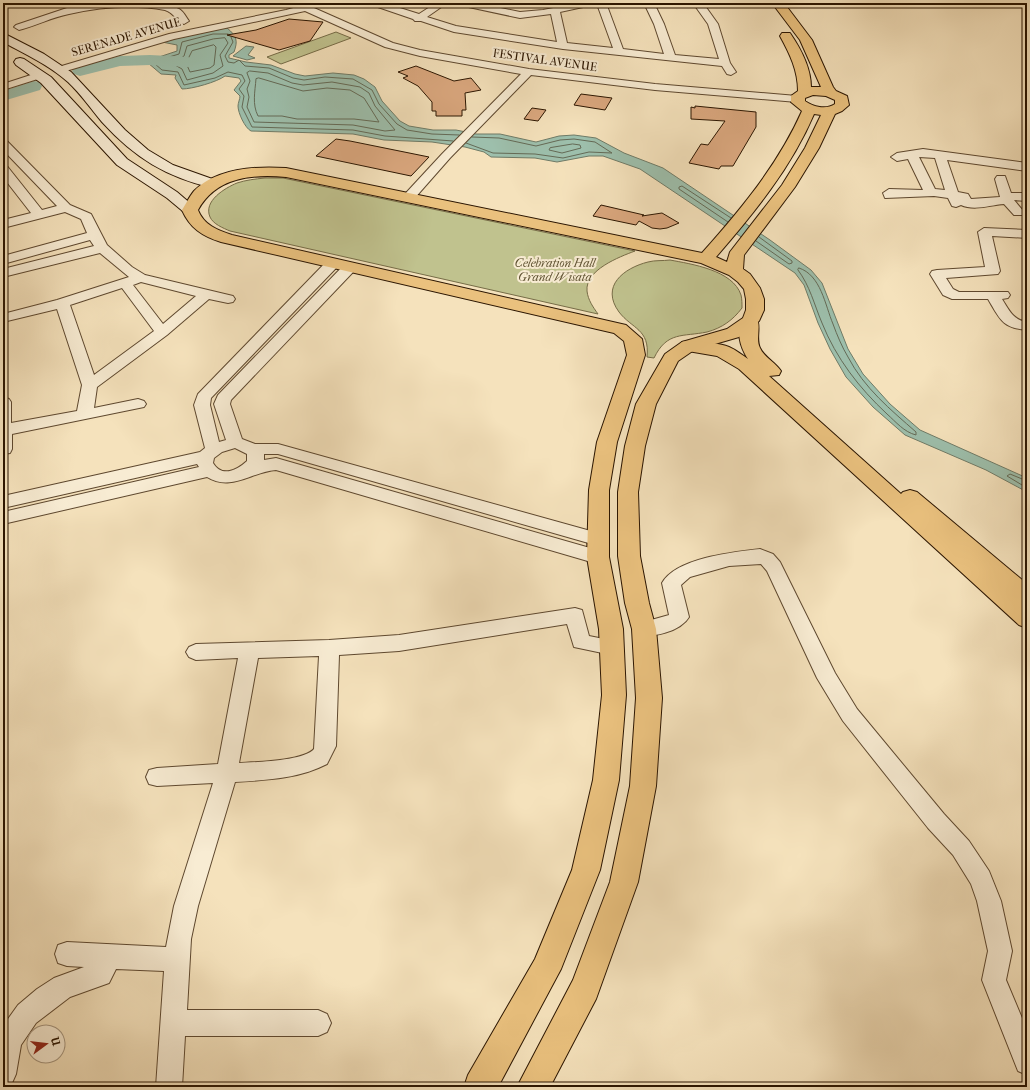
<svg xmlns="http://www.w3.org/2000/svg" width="1030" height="1090" viewBox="0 0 1030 1090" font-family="'IM FELL French Canon',serif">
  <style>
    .green { fill: #c0c28e; stroke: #766c47 }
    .water { fill: #9dbfac; stroke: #6f7b67 }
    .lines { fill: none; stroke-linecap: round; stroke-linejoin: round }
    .shore { stroke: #646a56; stroke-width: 1 }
    .river { fill: #9dbfac; fill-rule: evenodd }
    .building { fill: #daa77e; stroke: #2b1500 }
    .street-casing { stroke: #5e482f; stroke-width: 2 }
    .secondary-casing { stroke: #2b1500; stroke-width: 2 }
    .primary-casing { stroke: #2b1500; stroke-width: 2 }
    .highway-casing { stroke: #2b1500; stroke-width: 2 }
    .street { fill: #f8ecd3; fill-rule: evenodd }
    .secondary { fill: #f8ecd3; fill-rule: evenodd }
    .primary { fill: #eac17e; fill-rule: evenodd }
    .highway { fill: #eac17e; fill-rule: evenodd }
    .labels { text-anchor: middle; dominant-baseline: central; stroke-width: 4; stroke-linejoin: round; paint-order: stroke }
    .far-street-label { font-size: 12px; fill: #2b1500; stroke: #f8ecd3 }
    .far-park-label { font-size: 12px; font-style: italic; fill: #5f5232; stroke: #f8ecd3 }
  </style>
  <rect width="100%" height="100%" fill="#f5e2bc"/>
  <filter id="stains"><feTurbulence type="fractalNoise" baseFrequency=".005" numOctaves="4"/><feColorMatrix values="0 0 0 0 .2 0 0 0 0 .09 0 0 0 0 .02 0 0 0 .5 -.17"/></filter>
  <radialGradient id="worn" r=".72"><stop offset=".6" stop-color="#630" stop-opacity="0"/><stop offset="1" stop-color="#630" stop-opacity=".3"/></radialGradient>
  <g class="green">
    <polygon points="336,32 351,38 281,64 267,57"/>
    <path d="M 265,178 L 283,178 L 635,251 C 619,257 585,270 587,291 C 588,300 593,307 598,314 L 230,231 C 223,228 213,224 210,217 C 203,201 225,188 237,183 C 246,180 255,179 265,178 Z"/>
    <path d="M 670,260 C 691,264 733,270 741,295 C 742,299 742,304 742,308 C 733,320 722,328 707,332 C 683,337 667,331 654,358 L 647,357 C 650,329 632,329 619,312 C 600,286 624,268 648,262 C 655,260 663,261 670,260 Z"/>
  </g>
  <g class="water">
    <path d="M 227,28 C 237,36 238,41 234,52 L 229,55 L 229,58 L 246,62 L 271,65 L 295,74 L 305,76 L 333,73 L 354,75 L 364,79 L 375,87 L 382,101 L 400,121 L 409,126 L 433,130 L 456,130 L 476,134 L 500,134 L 536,142 L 559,136 L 574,135 L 596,138 L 624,153 L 663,168 L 770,240 L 811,270 L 822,283 L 848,349 L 863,374 L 890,404 L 920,430 L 1027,478 L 1027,492 L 986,470 L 905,435 L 873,407 L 846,377 L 830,349 L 818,323 L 804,285 L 795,273 L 640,169 L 603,156 L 589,156 L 557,162 L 535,158 L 491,157 L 484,152 L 465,147 L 432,142 L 384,140 L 353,134 L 251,131 C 245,128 238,113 238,106 C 238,103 240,99 240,96 L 234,90 L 241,81 L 239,78 L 225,76 C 217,82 192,89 182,89 L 175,78 L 176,75 L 161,74 L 148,63 L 148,57 L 159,57 L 177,51 L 177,45 L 162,42 L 212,30 Z"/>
    <polygon points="246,46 254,47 248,55 255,58 247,60 233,56"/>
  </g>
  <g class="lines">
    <g class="shore">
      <polyline points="228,34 213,34 182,42 179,54 156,61 155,64 162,70 178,72 184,85 215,78 228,72 242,75 245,81 239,89 244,96 242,107 252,127 353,130 385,136 453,141"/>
      <polyline points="231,37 233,42 225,56 228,62 234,63 239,60 245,66 269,68 293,78 304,80 325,77 353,79 372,90 379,104 397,124 407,130 432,134 459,135"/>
      <polygon points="225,38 228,43 220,55 223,66 213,73 187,80 182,69 173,64 184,56 187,46 213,39"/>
      <polygon points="214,45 216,47 214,65 210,68 190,72 186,63 192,51"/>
      <polygon points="250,71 268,73 292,83 303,85 332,82 360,87 369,93 375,106 395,130 385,131 353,125 254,122 247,107 249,97 247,89 250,81 247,73"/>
      <path d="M 259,78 L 303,91 L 327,88 L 350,90 L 364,98 L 379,122 L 354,119 L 297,119 L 282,116 L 258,116 C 252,104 255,92 256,79 Z"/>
      <polyline points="466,143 493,153 535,154 563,158 589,152 612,153 595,142 574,139 560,140 536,146 499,138 472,137"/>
      <polygon points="573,144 580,145 581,148 562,153 549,150 550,148"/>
      <polyline points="728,222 679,189 679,187 682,186 731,218"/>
      <polyline points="756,241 789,264 792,263 792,261 759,237"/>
      <path d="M 799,268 C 821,275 825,305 833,324 C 837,335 842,347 848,357 C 864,388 891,410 916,432 L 916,435 C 904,432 896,422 887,414 C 859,388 836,358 822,323 C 814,304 810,286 798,270 Z"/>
      <polyline points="1027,481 1010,474 1007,476 1027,488"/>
    </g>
    <g class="river">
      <polygon points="150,55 188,57 194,59 196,62 194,65 188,67 150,65 120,66 80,76 74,74 72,71 74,68 120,56"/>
      <polygon points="34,81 40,82 42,86 40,90 3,101 3,91"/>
    </g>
  </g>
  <g class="building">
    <polygon points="289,19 323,22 310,41 279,50 227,35 256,30"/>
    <polygon points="416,66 454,81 471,78 481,90 465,93 466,110 462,110 462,116 436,116 436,111 432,111 432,102 418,86 403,78 408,76 398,72"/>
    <polygon points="581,94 612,98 605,110 574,105"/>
    <polygon points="695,106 756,112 756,127 733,166 721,166 719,169 689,163 701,144 708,145 725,121 691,119 691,107 695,108"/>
    <polygon points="532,108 546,110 538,121 524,119"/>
    <polygon points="336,139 350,141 429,157 411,176 316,156"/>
    <polygon points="601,205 644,215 642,216 662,213 679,223 667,228 660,229 652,228 639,221 636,225 593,216"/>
  </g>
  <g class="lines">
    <defs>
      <g id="street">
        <path d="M 107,3 C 125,3 163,0 179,9 C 183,11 186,17 189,21 L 184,24 C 176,22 175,13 165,10 C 133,4 100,7 69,14 C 52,17 36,26 19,30 L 14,27 L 16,25 L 67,8 Z"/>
        <polygon points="296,3 315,4 317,6 314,8 393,43 420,50 529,69 655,84 797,96 802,99 797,102 655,90 531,75 450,158 413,200 409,201 403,197 405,194 442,154 521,74 420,56 385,47 305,11 174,39 59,73 54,70 55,68 169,34 286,10 297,7 294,5"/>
        <path d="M 374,3 L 384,3 L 419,14 L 436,3 L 447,3 L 427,17 L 456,26 L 557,42 L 551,14 L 520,18 L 464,6 L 459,3 L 477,3 L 520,12 L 543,10 L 579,3 L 606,3 L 623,49 L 664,54 L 654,24 L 644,3 L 654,3 L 664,24 L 675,55 L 719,59 L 708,24 L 693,3 L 703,3 L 718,24 L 730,63 L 736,72 L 731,75 L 727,74 L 722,66 L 563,49 L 454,32 L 421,21 L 415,21 L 413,19 L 375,6 ZM 597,4 L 613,48 L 567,43 L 560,12 Z"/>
        <polygon points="40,72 45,75 44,77 3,90 3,84"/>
        <path d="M 3,140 L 7,141 L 70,205 L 91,214 L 107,245 L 132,267 L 145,275 L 233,296 L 235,299 L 233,302 L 228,303 L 209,299 L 167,335 L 97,387 L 94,408 L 138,399 L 144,401 L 146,404 L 144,407 L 12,434 L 12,449 L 10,453 L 4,454 L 3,397 L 9,399 L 11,402 L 11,423 L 77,411 L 82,385 L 57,309 L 3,322 L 3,314 L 57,300 L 129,277 L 100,253 L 3,277 L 3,269 L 94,246 L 90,240 L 3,264 L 3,256 L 87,233 L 81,219 L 65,212 L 3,228 L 3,220 L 31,213 L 3,177 L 3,165 L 7,166 L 42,210 L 57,206 L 3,150 ZM 141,282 L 196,296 L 163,324 L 133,285 ZM 122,288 L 154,331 L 94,375 L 70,305 Z"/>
        <path d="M 923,149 L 1027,163 L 1027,171 L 947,160 L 958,192 L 968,194 L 971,199 L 1000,197 L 995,179 L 997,176 L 1005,176 L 1011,193 L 1027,193 L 1027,201 L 1014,200 L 1024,212 L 1022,215 L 1014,215 L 1004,204 C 991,205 974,211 961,205 L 956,207 L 952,206 L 948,198 L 934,196 L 885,198 L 883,193 L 889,189 L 923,190 L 908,159 L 897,161 L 891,157 L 897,153 ZM 919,157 L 935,158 L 945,190 L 935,189 Z"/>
        <path d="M 984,228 L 1027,230 L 1027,238 L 992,236 L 1000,271 L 998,274 L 946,278 L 953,289 L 959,292 L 1008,292 L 1010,295 L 1008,298 L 1002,299 C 1009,310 1013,320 1027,322 L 1027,330 C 1002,328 1000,319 988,299 L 952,299 L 943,295 L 930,274 L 932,271 L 937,270 L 985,267 L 978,232 Z"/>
        <path d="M 333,259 L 338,260 L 340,263 L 338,266 L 211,398 L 210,405 L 219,442 L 226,440 L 214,404 L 218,395 L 345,264 L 355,264 L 357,267 L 355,270 L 231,400 L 230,404 L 242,439 L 255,444 L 278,444 L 605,535 L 608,540 L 605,545 L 599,546 L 278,454 L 264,454 L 264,460 L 276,458 L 604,552 L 607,557 L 604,562 L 598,564 L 276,470 C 251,472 231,492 207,477 L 3,524 L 3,512 L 199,467 L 197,464 L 3,508 L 3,496 L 200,452 L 205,448 L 194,405 L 198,394 L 328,260 ZM 235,448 L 247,454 L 247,461 C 237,470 222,478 213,463 L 214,458 L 222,452 Z"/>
        <path d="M 760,549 L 773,554 L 780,562 L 835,673 L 857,709 L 944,814 L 969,841 L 989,871 L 1001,901 L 1012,951 L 1006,980 L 1027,1030 L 1027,1075 L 1018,1071 L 982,980 L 988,951 L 977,901 L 971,884 L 953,855 L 928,828 L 843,721 L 817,678 L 767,571 L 761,564 L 729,566 L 690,577 L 681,585 L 689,617 C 681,631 652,639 637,634 L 634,629 L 637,624 L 669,615 L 662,583 C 676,558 733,552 760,549 Z"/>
        <path d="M 575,608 L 582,610 L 589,636 L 619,642 L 622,647 L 619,652 L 612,655 L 574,647 L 567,624 L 399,651 L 339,655 L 336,746 L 327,764 C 298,779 266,780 235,782 L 198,906 L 191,939 L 187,1010 L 318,1010 L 327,1014 L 331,1023 L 327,1032 L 318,1036 L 185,1036 L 182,1087 L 156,1087 L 164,971 L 116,969 L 109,983 L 70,997 L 36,1023 L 21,1045 L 16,1074 L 12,1083 L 3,1087 L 3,1026 L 18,1005 L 37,989 L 54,978 L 84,967 L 67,966 L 58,963 L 55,954 L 58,945 L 67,942 L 166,947 L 174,906 L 213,783 L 157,786 L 149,784 L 146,777 L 149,770 L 157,768 L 218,764 L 238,658 L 196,660 L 189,657 L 186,652 L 189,647 L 196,644 L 329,640 L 399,635 ZM 319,656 L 314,749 C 304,761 255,762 239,763 L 258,658 Z"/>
      </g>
      <g id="secondary">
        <path d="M 3,33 L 44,54 L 71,72 L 125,130 L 148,150 L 173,165 L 218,181 L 220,184 L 218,187 L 213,188 C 166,177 135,158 102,122 C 91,109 81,94 68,82 C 49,65 25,54 3,42 Z"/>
        <polygon points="20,58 24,59 51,77 127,159 177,192 198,210 195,213 185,213 167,198 117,165 41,83 16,65 14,62 16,59"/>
      </g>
      <path id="primary" d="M 772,3 L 784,3 L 812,40 L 833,87 L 836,91 L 847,96 L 849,105 L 842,111 L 835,114 L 819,148 L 795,187 L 744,255 L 743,269 L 750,274 L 760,288 L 764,299 L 764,310 L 759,321 L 739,337 L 694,350 L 678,361 L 656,404 L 645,446 L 638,492 L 640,556 L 649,603 L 656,629 L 662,698 L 656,786 L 638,882 L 596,999 L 550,1087 L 517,1087 L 573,980 L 610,882 L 630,786 L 636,698 L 632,629 L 625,603 L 618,556 L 618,492 L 625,446 L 636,404 L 665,354 L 682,342 L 727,329 L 743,318 L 746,310 L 746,299 L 744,289 L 738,282 L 729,275 L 701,263 L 286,177 C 252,174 216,177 198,210 C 204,225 217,230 232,235 L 626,325 L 642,339 L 645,355 L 617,442 L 609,490 L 609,557 L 623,629 L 626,695 L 619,780 L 600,870 L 561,969 L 498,1087 L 464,1087 L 468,1075 L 535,959 L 572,870 L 593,780 L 602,695 L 599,629 L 587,557 L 589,490 L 597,442 L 627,355 L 624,341 L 614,333 L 221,242 C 202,236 190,228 182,210 C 186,204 189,197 194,191 C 217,168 256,166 286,168 L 702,253 C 741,209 778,165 802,111 L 791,102 L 791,96 L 798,91 C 798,71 790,54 780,36 L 782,33 L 790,33 C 801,49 811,68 811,87 L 821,87 L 800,40 ZM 813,95 L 826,96 L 835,100 L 835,104 C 826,110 813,107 805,101 L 805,98 ZM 814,114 L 821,115 L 805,148 L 782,185 L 730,252 L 727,262 L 716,257 C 754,213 791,168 814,114 Z"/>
      <path id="highway" d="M 750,316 L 756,317 C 762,326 755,338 760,348 C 764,357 775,362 781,371 L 779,375 L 769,376 L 901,494 L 903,492 L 910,490 L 917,492 L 1027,584 L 1027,628 L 1019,625 L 739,369 L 717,356 L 682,350 L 679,346 L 682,342 C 692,340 719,343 729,347 C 736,350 742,355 748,359 C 740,347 735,330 744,317 Z"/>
    </defs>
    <use href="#street" class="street-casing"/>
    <use href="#secondary" class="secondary-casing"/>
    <use href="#primary" class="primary-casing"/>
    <use href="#highway" class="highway-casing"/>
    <use href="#street" class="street"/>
    <use href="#secondary" class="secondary"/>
    <use href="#primary" class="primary"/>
    <use href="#highway" class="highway"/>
  </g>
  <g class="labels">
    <g class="far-street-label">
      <text transform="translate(126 37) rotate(-16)">SERENADE AVENUE</text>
      <text transform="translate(545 60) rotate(8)">FESTIVAL AVENUE</text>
    </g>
    <g class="far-park-label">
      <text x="555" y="263">Celebration Hall<tspan x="555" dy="14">Grand Wisata</tspan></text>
    </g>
  </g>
  <rect width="1030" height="1090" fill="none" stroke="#f5e2bc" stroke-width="16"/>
  <rect x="4" y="4" width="1022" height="1082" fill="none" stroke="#2b1500" stroke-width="2"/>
  <rect x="8" y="8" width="1014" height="1074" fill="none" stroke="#2b1500"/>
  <g transform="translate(46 1044) rotate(75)"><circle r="19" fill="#f8ecd3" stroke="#a6967f"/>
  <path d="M0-3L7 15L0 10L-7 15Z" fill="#8f2418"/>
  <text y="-6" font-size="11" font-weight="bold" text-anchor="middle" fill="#2b1500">U</text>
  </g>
  <rect width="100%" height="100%" filter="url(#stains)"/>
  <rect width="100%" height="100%" fill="url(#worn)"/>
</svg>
